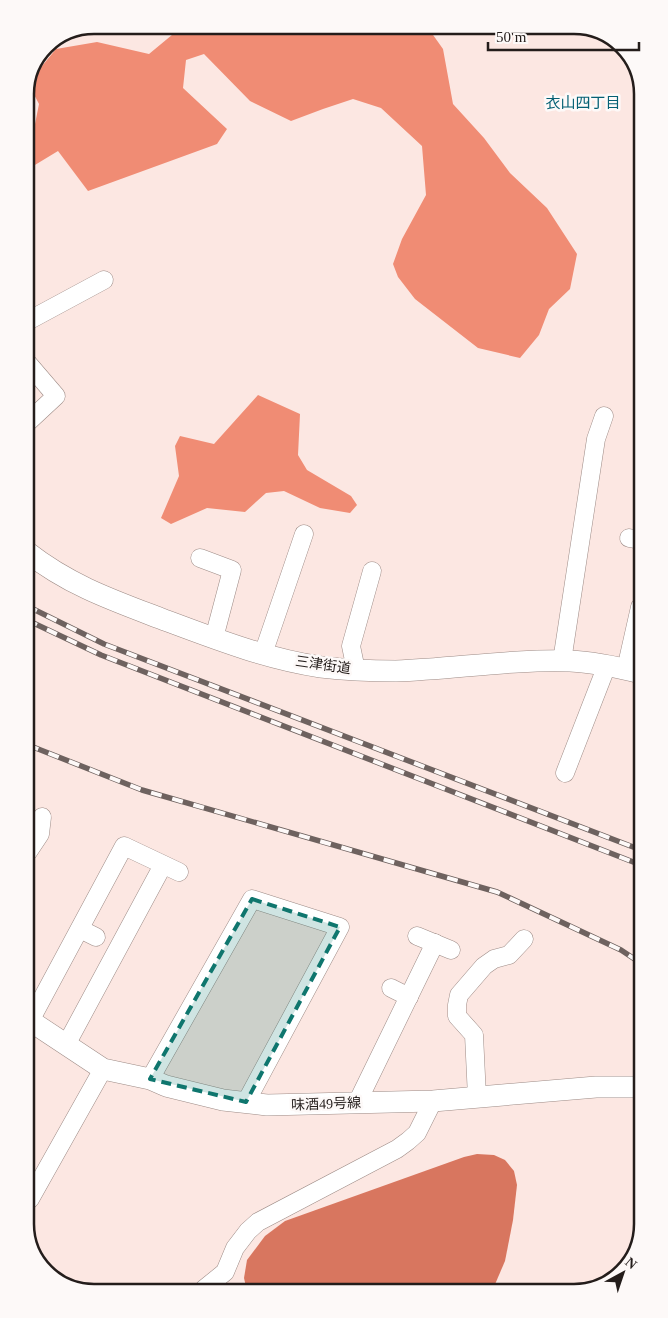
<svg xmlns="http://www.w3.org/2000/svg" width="668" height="1318" viewBox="0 0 668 1318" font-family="'Times New Roman','Noto Sans JP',serif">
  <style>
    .forest { fill: #f08c74 }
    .water { fill: #d8765f }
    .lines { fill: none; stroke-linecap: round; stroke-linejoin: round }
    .minor-casing { stroke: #9d8b86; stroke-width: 19 }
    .tertiary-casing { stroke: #9d8b86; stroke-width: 22 }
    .minor { stroke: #fff; stroke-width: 18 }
    .tertiary { stroke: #fff; stroke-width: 21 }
    .rail-casing { stroke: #6e625f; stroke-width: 5.5 }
    .rail { stroke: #fdf9f8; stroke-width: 4; stroke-dasharray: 11; stroke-linecap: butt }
    .marked { fill: #0f766e; fill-opacity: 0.2; stroke: #0f766e; stroke-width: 4; stroke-dasharray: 10 6; stroke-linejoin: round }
    .labels { text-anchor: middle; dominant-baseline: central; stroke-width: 5; stroke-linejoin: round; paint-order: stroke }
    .street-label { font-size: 14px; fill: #241d1b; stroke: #fdf9f8 }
    .neighbourhood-label { font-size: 15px; fill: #056074; stroke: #fdf9f8 }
    .rim { fill: none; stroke: #241d1b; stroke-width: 2.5 }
  </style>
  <rect width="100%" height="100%" fill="#fce7e2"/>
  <g class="forest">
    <polygon points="184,25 426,25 443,49 453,104 484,138 510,173 547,208 577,254 570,289 549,309 539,335 520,358 478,348 415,299 398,277 393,264 402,239 426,195 422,146 381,108 353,99 323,109 291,121 250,101 204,54 186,60 183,88 227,129 217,144 88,191 58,151 25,171 25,133 34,129 39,104 28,83 56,49 97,42 149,54"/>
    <polygon points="258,395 300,414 298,455 307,470 351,496 357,505 350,513 320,508 284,491 266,493 245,512 207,508 171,524 161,518 179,476 175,446 180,436 214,444"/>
  </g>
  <polygon class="water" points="477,1154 494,1155 505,1160 514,1171 517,1185 513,1220 505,1261 493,1289 247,1291 244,1278 247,1260 265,1236 285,1221 464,1157"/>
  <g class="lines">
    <defs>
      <g id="minor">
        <polyline points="26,322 104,280"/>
        <polyline points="26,361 56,396 27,423"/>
        <polyline points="629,538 640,540"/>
        <polyline points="200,558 232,570 214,638"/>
        <polyline points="263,654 304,534"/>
        <polyline points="562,661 596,439 604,416"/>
        <polyline points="626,669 640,607"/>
        <polyline points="356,670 351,646 372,571"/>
        <polyline points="565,773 607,665"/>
        <polyline points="28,852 40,834 42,817"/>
        <polyline points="80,929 96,937"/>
        <polyline points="417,936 451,950"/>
        <polyline points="391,988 409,997"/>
        <polyline points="30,1021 124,846 179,872"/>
        <polyline points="66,1045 163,865"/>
        <polyline points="150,1079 252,899 340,927 246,1102"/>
        <polyline points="477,1097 474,1035 457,1016 457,1005 459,995 484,966 494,959 509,955 524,939"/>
        <polyline points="357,1103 435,943"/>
        <polyline points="30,1199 103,1069"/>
        <polyline points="203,1292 204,1289 225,1272 235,1248 248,1231 258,1222 397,1149 408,1141 417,1133 433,1101"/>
      </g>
      <g id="tertiary">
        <path d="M 27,552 C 69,585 112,600 162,619 C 213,638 266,659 321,667 C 346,670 371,671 396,671 C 454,669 512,659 570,661 C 594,662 617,667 641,673"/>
        <polyline points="29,1020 103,1069 150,1079 166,1086 223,1100 267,1105 433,1101 596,1087 642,1087"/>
      </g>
    </defs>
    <use href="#minor" class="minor-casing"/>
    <use href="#tertiary" class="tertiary-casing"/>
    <use href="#minor" class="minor"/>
    <use href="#tertiary" class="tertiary"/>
    <defs>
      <g id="rail">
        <polyline points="27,606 104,644 641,850"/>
        <polyline points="27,620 101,655 641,865"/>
        <polyline points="28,745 142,790 497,892 621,950 642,964"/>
      </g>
    </defs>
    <use href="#rail" class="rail-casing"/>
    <use href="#rail" class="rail"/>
  </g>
  <path class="marked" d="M 252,899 L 340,927 L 246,1102 L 150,1079 Z"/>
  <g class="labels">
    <g class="street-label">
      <text transform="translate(323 665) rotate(8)">三津街道</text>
      <text transform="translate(326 1104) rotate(-2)">味酒49号線</text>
    </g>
    <g class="neighbourhood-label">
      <text x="583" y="103">衣山四丁目</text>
    </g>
  </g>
  <path d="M0 0H668V1318H0ZM94 34H574A60 60 0 0 1 634 94V1224A60 60 0 0 1 574 1284H94A60 60 0 0 1 34 1224V94A60 60 0 0 1 94 34Z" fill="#fdf9f8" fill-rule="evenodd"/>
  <path class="rim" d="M94 34H574A60 60 0 0 1 634 94V1224A60 60 0 0 1 574 1284H94A60 60 0 0 1 34 1224V94A60 60 0 0 1 94 34Z"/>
  <g transform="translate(623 1273) rotate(40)" stroke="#fdf9f8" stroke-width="4" paint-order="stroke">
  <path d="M0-4L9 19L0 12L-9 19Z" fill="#241d1b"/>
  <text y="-8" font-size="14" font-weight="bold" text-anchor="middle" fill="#241d1b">N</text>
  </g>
  <path d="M488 42v8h151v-8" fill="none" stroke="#241d1b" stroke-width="2.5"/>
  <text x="496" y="42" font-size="15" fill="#241d1b" stroke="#fdf9f8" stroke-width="4" paint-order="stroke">50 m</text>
</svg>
